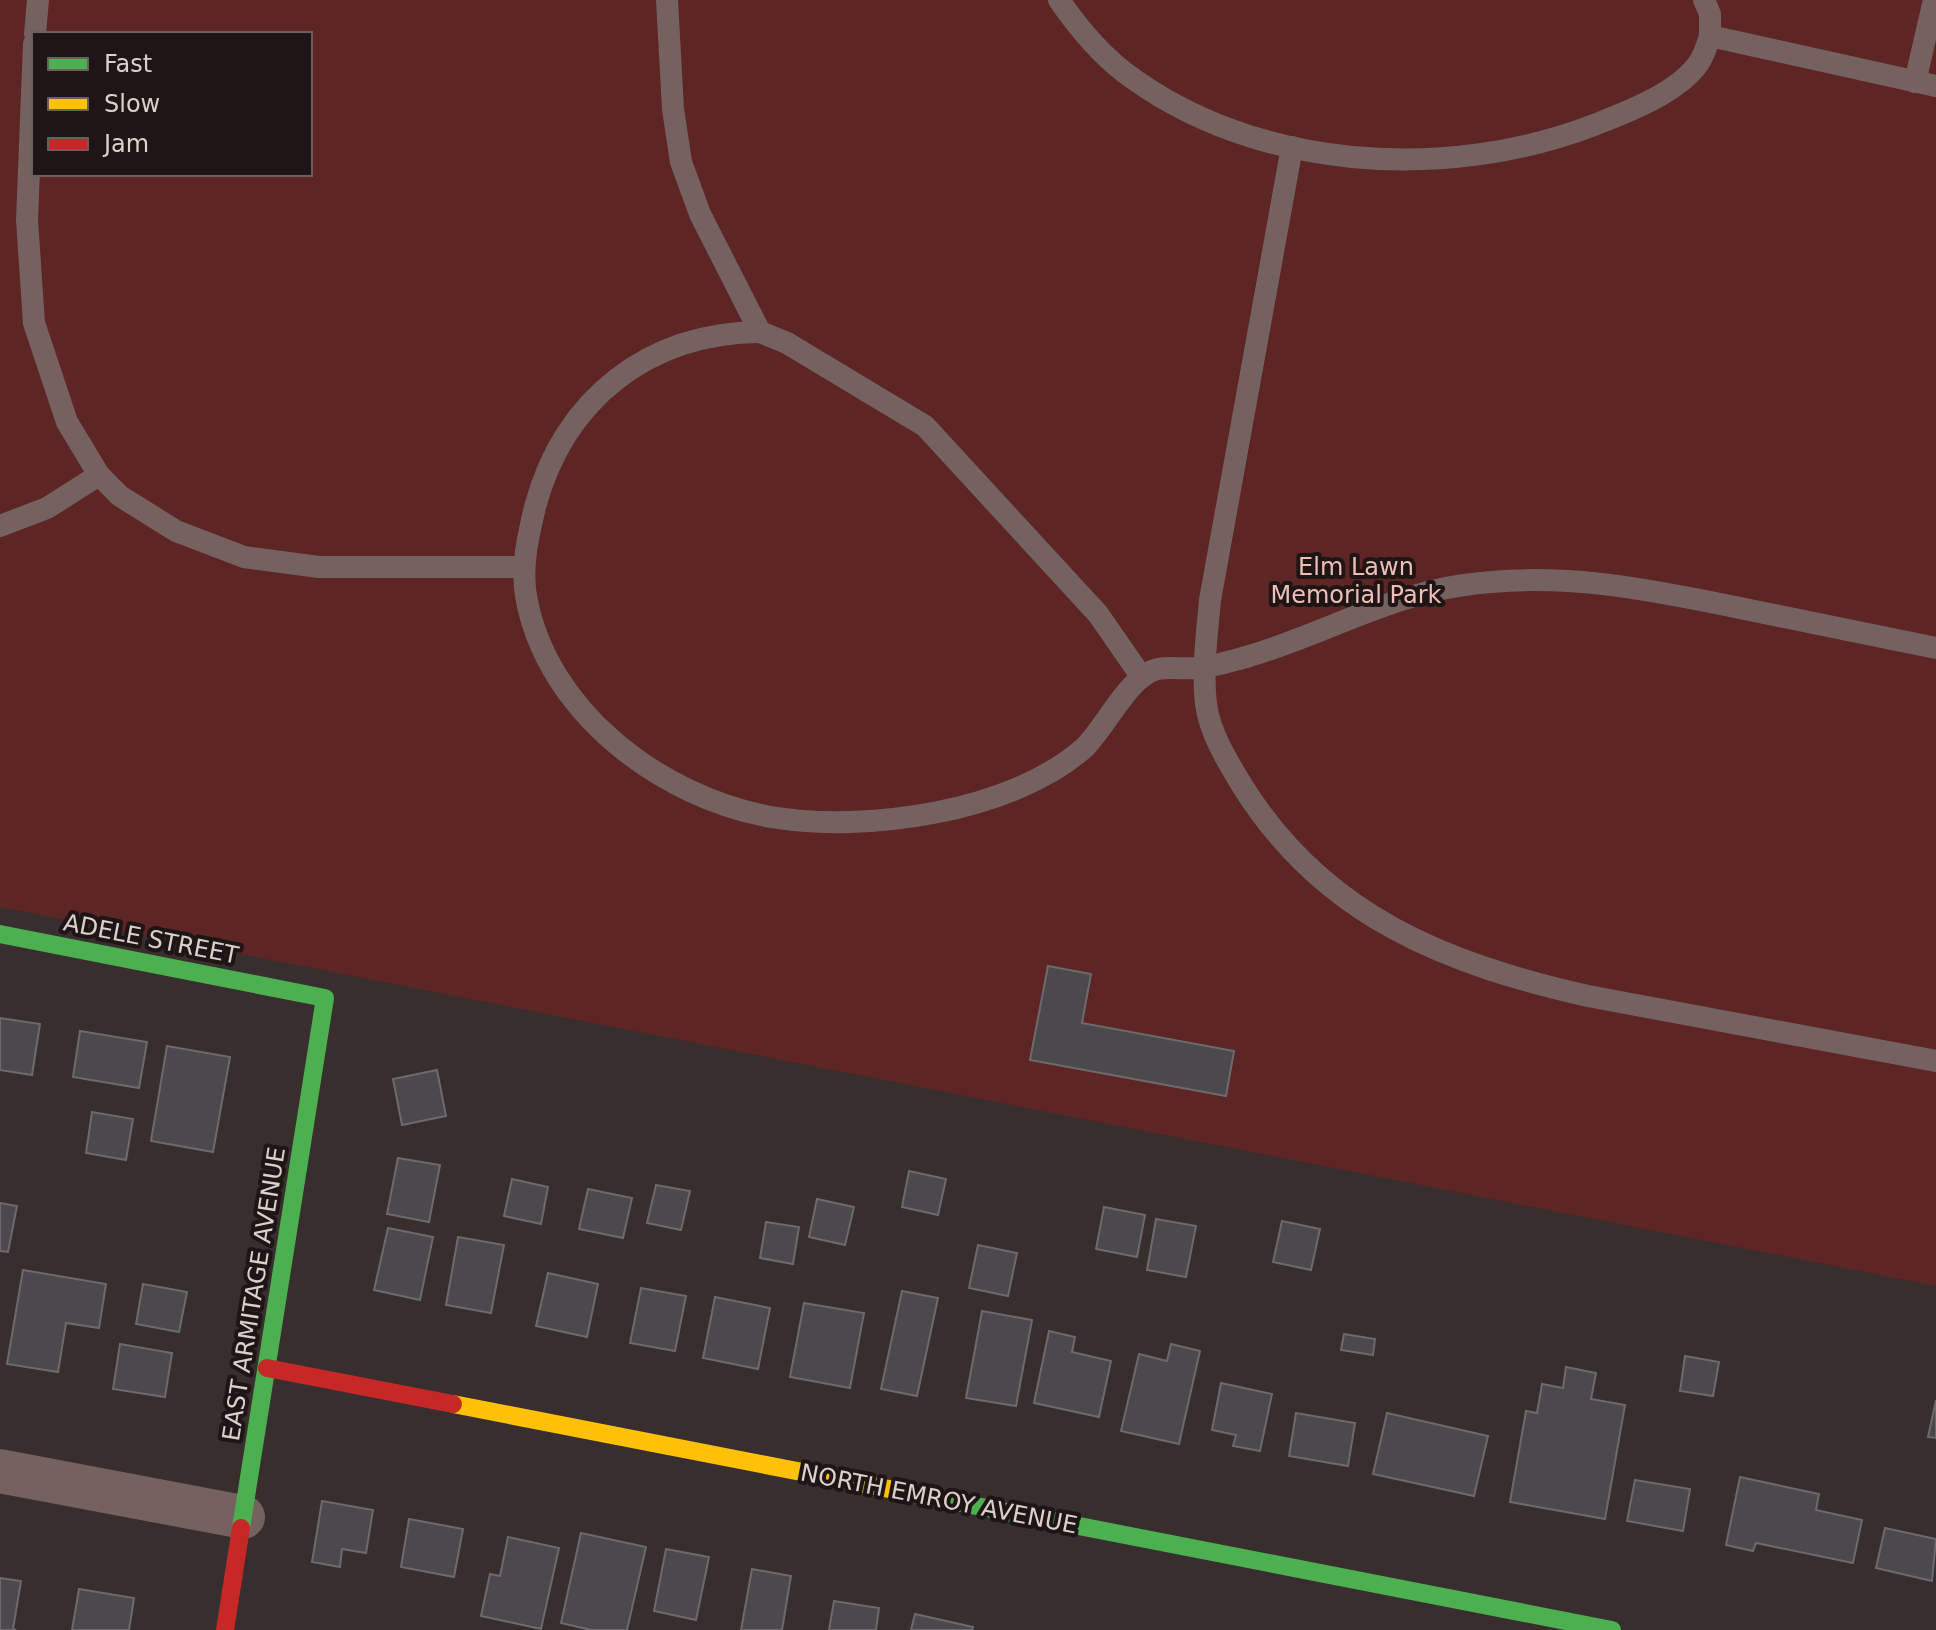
<svg xmlns="http://www.w3.org/2000/svg" width="1936" height="1630" viewBox="0 0 1936 1630" font-family="'DejaVu Sans',sans-serif">
  <style>
    .green { fill: #5d2523; fill-rule: evenodd }
    .building { fill: #4c494c; stroke: #6c6a6d; stroke-width: 2 }
    .lines { fill: none; stroke-linecap: round; stroke-linejoin: round }
    .lane { stroke: #756260; stroke-width: 22 }
    .street { stroke: #756260; stroke-width: 44 }
    .fast { stroke: #4caf50; stroke-width: 18 }
    .slow { stroke: #ffc107; stroke-width: 18 }
    .jam { stroke: #c62828; stroke-width: 18 }
    .labels { text-anchor: middle; dominant-baseline: central; stroke-width: 8; stroke-linejoin: round; paint-order: stroke }
    .park-label { font-size: 24px; fill: #f1bdb7; stroke: #1d1615 }
    .street-label { font-size: 24px; fill: #dbd0ce; stroke: #1d1615 }
  </style>
  <rect width="100%" height="100%" fill="#372e2d"/>
  <path class="green" d="M 0,0 L 1936,0 L 1936,1286 L 0,907 ZM 34,34 L 310,34 L 310,174 L 34,174 Z"/>
  <g class="building">
    <polygon points="1048,966 1091,974 1082,1023 1234,1051 1226,1096 1030,1060"/>
    <polygon points="0,1018 40,1024 32,1075 0,1070"/>
    <polygon points="80,1031 147,1042 139,1088 73,1077"/>
    <polygon points="167,1046 230,1057 213,1152 151,1141"/>
    <polygon points="437,1070 446,1116 402,1125 393,1079"/>
    <polygon points="92,1112 133,1119 126,1160 86,1153"/>
    <polygon points="398,1158 440,1165 429,1222 387,1214"/>
    <polygon points="909,1171 946,1179 938,1215 902,1207"/>
    <polygon points="512,1179 548,1187 541,1224 504,1216"/>
    <polygon points="656,1185 690,1191 681,1230 647,1223"/>
    <polygon points="588,1189 632,1198 623,1238 579,1229"/>
    <polygon points="817,1199 854,1207 845,1245 809,1237"/>
    <polygon points="0,1203 17,1206 8,1252 0,1251"/>
    <polygon points="1104,1207 1145,1215 1137,1257 1096,1249"/>
    <polygon points="1156,1219 1196,1226 1186,1277 1147,1270"/>
    <polygon points="1282,1221 1320,1229 1311,1270 1273,1262"/>
    <polygon points="766,1222 799,1227 793,1264 760,1258"/>
    <polygon points="388,1228 433,1237 420,1300 374,1290"/>
    <polygon points="458,1237 504,1245 491,1313 446,1305"/>
    <polygon points="978,1245 1017,1253 1008,1296 969,1288"/>
    <polygon points="23,1270 106,1284 99,1328 66,1323 58,1372 7,1364"/>
    <polygon points="548,1273 598,1284 587,1337 536,1326"/>
    <polygon points="143,1284 187,1292 179,1332 136,1324"/>
    <polygon points="641,1288 686,1296 675,1351 630,1343"/>
    <polygon points="902,1291 938,1298 917,1396 881,1389"/>
    <polygon points="715,1297 770,1308 758,1369 703,1358"/>
    <polygon points="804,1303 864,1313 850,1388 790,1377"/>
    <polygon points="982,1311 1032,1320 1016,1406 966,1398"/>
    <polygon points="1049,1331 1075,1337 1072,1352 1111,1361 1099,1417 1034,1403"/>
    <polygon points="1344,1334 1375,1339 1373,1355 1341,1350"/>
    <polygon points="120,1344 172,1353 165,1397 113,1389"/>
    <polygon points="1171,1344 1200,1351 1179,1444 1121,1431 1139,1354 1167,1361"/>
    <polygon points="1685,1356 1719,1362 1713,1396 1680,1391"/>
    <polygon points="1566,1367 1596,1373 1591,1399 1625,1405 1605,1519 1510,1502 1526,1411 1537,1413 1542,1384 1563,1388"/>
    <polygon points="1221,1383 1272,1394 1260,1451 1233,1446 1236,1435 1212,1430"/>
    <polygon points="1936,1400 1936,1438 1928,1437"/>
    <polygon points="1296,1413 1355,1423 1348,1466 1289,1456"/>
    <polygon points="1387,1413 1488,1436 1474,1496 1373,1474"/>
    <polygon points="1740,1477 1819,1494 1816,1510 1862,1520 1853,1563 1756,1543 1753,1551 1726,1545"/>
    <polygon points="1635,1480 1690,1489 1683,1531 1627,1521"/>
    <polygon points="322,1501 373,1510 366,1553 342,1549 340,1567 312,1562"/>
    <polygon points="409,1519 463,1529 454,1577 401,1567"/>
    <polygon points="1885,1528 1936,1539 1932,1581 1876,1568"/>
    <polygon points="581,1533 646,1547 627,1630 591,1630 561,1623"/>
    <polygon points="508,1537 559,1548 541,1629 481,1616 490,1574 500,1576"/>
    <polygon points="666,1549 709,1557 696,1620 654,1611"/>
    <polygon points="752,1569 791,1576 782,1630 741,1630"/>
    <polygon points="0,1578 21,1581 13,1629 16,1630 0,1630"/>
    <polygon points="79,1589 134,1598 129,1630 72,1630"/>
    <polygon points="834,1601 879,1608 876,1630 829,1630"/>
    <polygon points="915,1614 973,1627 972,1630 911,1630"/>
  </g>
  <g class="lines">
    <g class="lane">
      <polyline points="667,0 673,109 681,162 700,214 760,332 787,343 925,426 1098,614 1141,676"/>
      <path d="M 1059,0 C 1077,26 1098,52 1124,72 C 1254,171 1446,182 1594,125 C 1627,112 1676,94 1698,64 C 1704,56 1707,45 1710,36"/>
      <polyline points="1704,0 1710,14 1710,36 1936,86"/>
      <polyline points="35,34 38,0"/>
      <polyline points="34,44 27,220 34,323 67,422 99,475 120,496 176,531 244,557 319,567 524,567"/>
      <polyline points="1915,82 1934,0"/>
      <path d="M 1292,147 L 1210,600 C 1207,634 1202,670 1206,704 C 1210,734 1228,762 1243,787 C 1324,916 1446,964 1588,996 L 1936,1061"/>
      <path d="M 760,332 C 648,333 564,399 535,507 C 528,537 521,566 526,596 C 546,711 660,797 771,817 C 865,833 1012,812 1084,748 C 1106,727 1129,675 1158,669 C 1170,667 1185,669 1198,668 C 1214,666 1231,661 1246,657 C 1320,636 1386,596 1464,585 C 1559,571 1648,589 1740,608 C 1806,621 1871,635 1936,648"/>
      <polyline points="0,526 47,508 99,475"/>
    </g>
    <polyline class="street" points="0,1471 243,1517"/>
    <g class="fast">
      <polyline points="0,934 325,998 241,1528"/>
      <polyline points="920,1495 1612,1630"/>
    </g>
    <polyline class="slow" points="453,1404 920,1495"/>
    <g class="jam">
      <polyline points="267,1368 453,1404"/>
      <polyline points="225,1630 241,1528"/>
    </g>
  </g>
  <g class="labels">
    <g class="park-label">
      <text x="1356" y="567">Elm Lawn<tspan x="1356" dy="28">Memorial Park</tspan></text>
    </g>
    <g class="street-label">
      <text transform="translate(151 939) rotate(11)">ADELE STREET</text>
      <text transform="translate(254 1294) rotate(-81)">EAST ARMITAGE AVENUE</text>
      <text transform="translate(939 1499) rotate(11)">NORTH EMROY AVENUE</text>
    </g>
  </g>
  <rect x="32" y="32" width="280" height="144" fill="#1d1615" stroke="#69605f" stroke-width="2"/>
  <rect x="48" y="58" width="40" height="12" fill="#4caf50" stroke="#69605f" stroke-width="2"/>
  <text x="104" y="72" font-size="24" fill="#dbd0ce">Fast</text>
  <rect x="48" y="98" width="40" height="12" fill="#ffc107" stroke="#69605f" stroke-width="2"/>
  <text x="104" y="112" font-size="24" fill="#dbd0ce">Slow</text>
  <rect x="48" y="138" width="40" height="12" fill="#c62828" stroke="#69605f" stroke-width="2"/>
  <text x="104" y="152" font-size="24" fill="#dbd0ce">Jam</text>
</svg>
